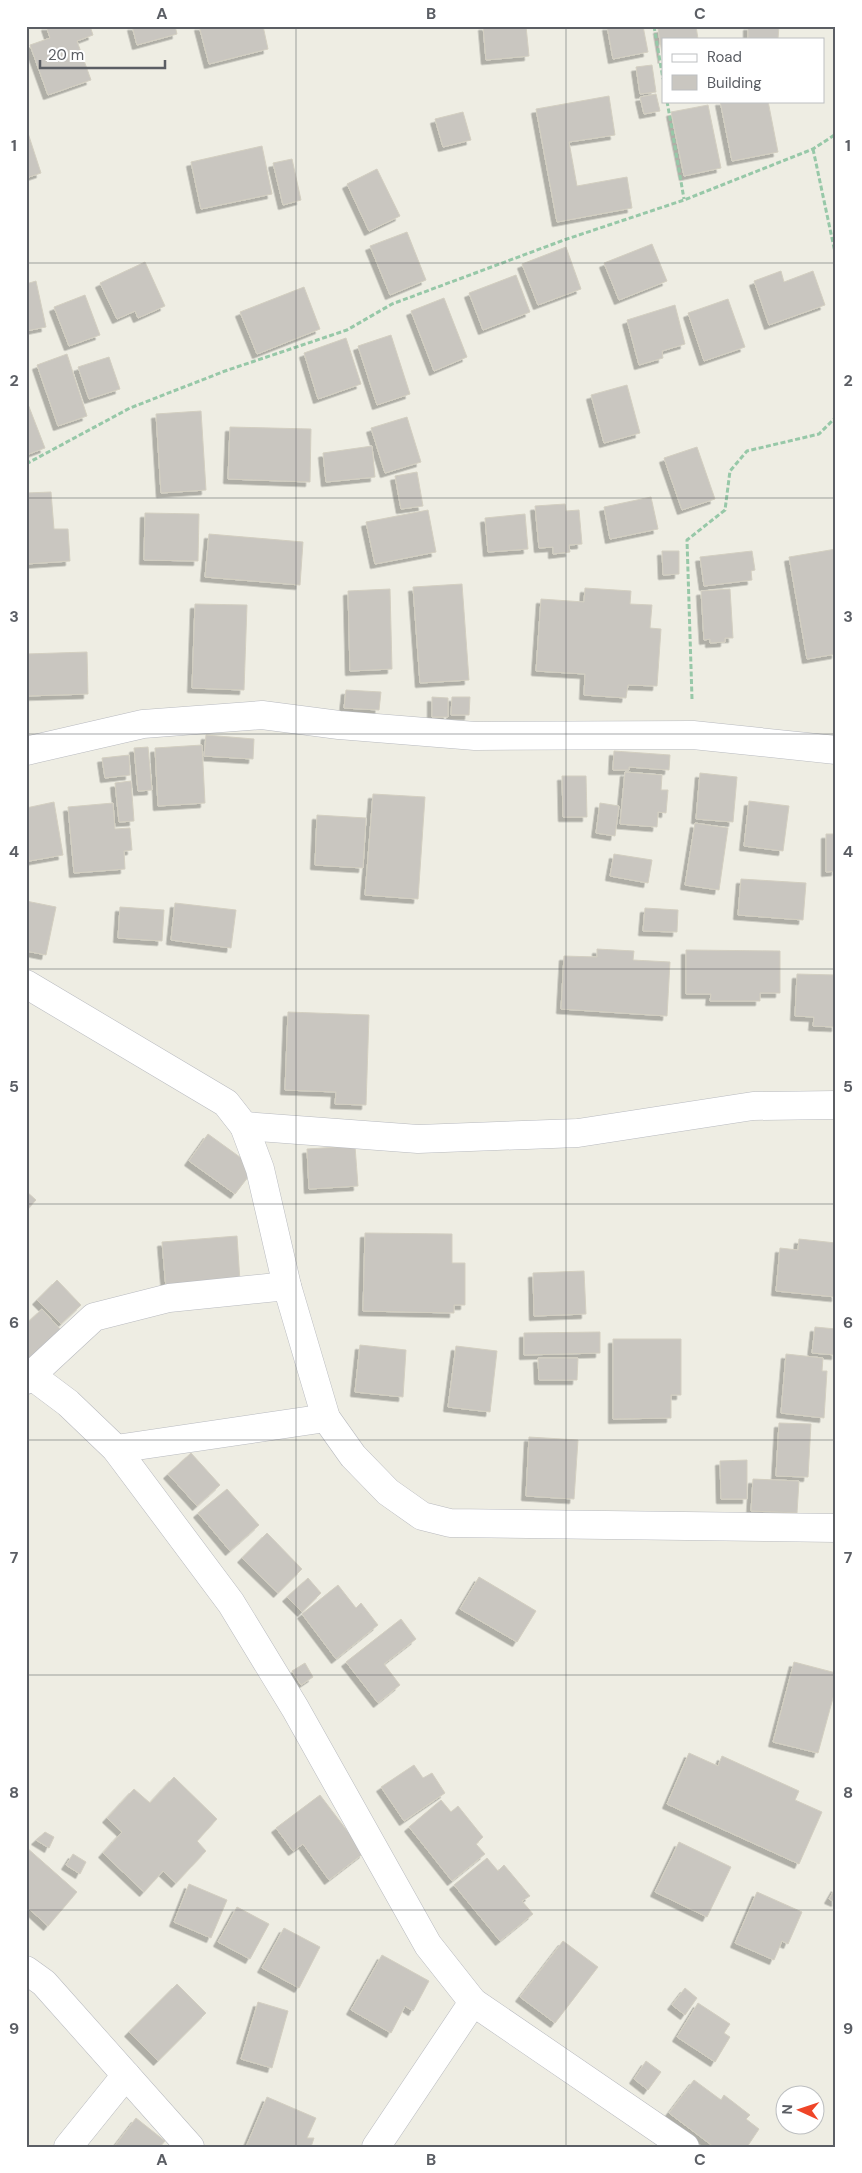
<svg xmlns="http://www.w3.org/2000/svg" width="862" height="2173" viewBox="0 0 862 2173" font-family="'DM Sans',sans-serif">
  <style>
    .building { fill: #c9c6c0; stroke: #d3cfc1; filter: url(#shadow) }
    .lines { fill: none; stroke-linecap: round; stroke-linejoin: round }
    .minor-casing { stroke: #b8babf; stroke-width: 29 }
    .path { stroke: #97c8a8; stroke-width: 3; stroke-dasharray: 5 2.5; stroke-linecap: butt }
    .minor { stroke: #fff; stroke-width: 28 }
    .grid { fill: none; stroke: #5b5e64; stroke-width: 1; stroke-opacity: 0.55 }
    .neatline { fill: none; stroke: #5b5e64; stroke-width: 2 }
    .grid-label { font-size: 16px; text-anchor: middle; font-weight: bold; fill: #5b5e64 }
  </style>
  <defs>
    <filter id="shadow"><feDropShadow dx="-4.5" dy="4.5" stdDeviation="0" flood-color="#0004"/></filter>
  </defs>
  <rect width="100%" height="100%" fill="#eeede3"/>
  <g class="building">
    <polygon points="46,26 90,26 93,35 77,41 91,80 48,95 30,45 50,38"/>
    <polygon points="132,26 175,26 177,34 137,45"/>
    <polygon points="199,26 263,26 268,49 209,64"/>
    <polygon points="483,26 526,26 529,56 486,60"/>
    <polygon points="607,26 643,26 648,52 613,59"/>
    <polygon points="672,26 696,26 698,39 663,39 663,59 658,29"/>
    <polygon points="748,26 779,26 778,39 748,39"/>
    <polygon points="652,65 656,92 640,94 636,67"/>
    <polygon points="656,94 660,111 644,114 640,97"/>
    <polygon points="609,96 615,135 569,142 577,186 627,177 632,208 557,222 536,109"/>
    <polygon points="720,101 768,101 778,152 732,161"/>
    <polygon points="708,105 721,168 684,176 671,112"/>
    <polygon points="463,112 471,140 443,147 435,119"/>
    <polygon points="26,127 41,173 26,178"/>
    <polygon points="262,146 272,194 201,209 191,162"/>
    <polygon points="292,159 301,200 283,205 273,163"/>
    <polygon points="377,169 400,216 369,231 347,184"/>
    <polygon points="407,232 426,280 390,295 370,246"/>
    <polygon points="652,244 667,281 619,300 604,263"/>
    <polygon points="566,247 581,289 538,305 522,264"/>
    <polygon points="145,262 165,306 138,318 135,311 117,319 100,283"/>
    <polygon points="781,271 784,282 813,271 825,305 769,325 754,281"/>
    <polygon points="516,275 530,312 483,330 469,293"/>
    <polygon points="36,281 46,327 26,331 26,284"/>
    <polygon points="304,287 320,329 257,354 240,312"/>
    <polygon points="85,295 100,335 69,346 54,307"/>
    <polygon points="444,298 467,357 434,371 411,311"/>
    <polygon points="728,299 745,347 704,361 688,313"/>
    <polygon points="675,305 685,344 662,351 663,358 639,365 627,320"/>
    <polygon points="391,335 410,394 377,405 358,346"/>
    <polygon points="346,338 361,384 318,399 304,353"/>
    <polygon points="67,354 87,416 58,426 37,365"/>
    <polygon points="109,357 120,389 89,399 78,367"/>
    <polygon points="627,385 640,433 604,443 591,395"/>
    <polygon points="26,399 45,448 26,455"/>
    <polygon points="201,411 206,490 161,493 156,414"/>
    <polygon points="407,417 421,462 385,473 371,428"/>
    <polygon points="230,427 311,429 310,482 228,479"/>
    <polygon points="372,446 375,477 326,482 323,453"/>
    <polygon points="697,447 715,499 682,510 664,458"/>
    <polygon points="417,472 423,506 401,509 395,476"/>
    <polygon points="51,492 54,529 68,529 70,561 26,564 26,493"/>
    <polygon points="651,497 658,529 610,539 604,507"/>
    <polygon points="565,504 566,511 579,510 582,544 569,545 570,552 553,554 553,547 539,548 535,506"/>
    <polygon points="428,510 436,552 375,564 366,522"/>
    <polygon points="145,513 199,514 198,561 144,560"/>
    <polygon points="525,514 528,549 488,552 485,518"/>
    <polygon points="209,534 303,542 300,585 205,577"/>
    <polygon points="836,549 836,654 807,659 789,557"/>
    <polygon points="662,551 679,551 679,574 663,575"/>
    <polygon points="752,551 755,570 751,571 752,580 704,586 700,557"/>
    <polygon points="462,584 469,680 420,683 413,587"/>
    <polygon points="585,588 631,591 630,604 652,605 650,628 661,629 657,686 628,685 626,698 584,695 585,674 536,671 541,599 584,602"/>
    <polygon points="390,589 392,669 350,671 348,591"/>
    <polygon points="730,589 733,638 725,638 725,642 710,643 710,639 704,640 701,591"/>
    <polygon points="195,604 247,605 244,690 192,688"/>
    <polygon points="87,652 88,694 26,696 26,654"/>
    <polygon points="346,690 381,692 379,710 344,708"/>
    <polygon points="432,697 448,698 448,717 432,717"/>
    <polygon points="452,697 470,697 469,715 451,715"/>
    <polygon points="206,735 254,739 253,759 204,756"/>
    <polygon points="202,745 205,803 158,806 155,748"/>
    <polygon points="148,747 152,790 138,791 134,748"/>
    <polygon points="614,751 670,755 669,770 629,767 629,770 613,770"/>
    <polygon points="129,755 130,775 105,778 102,758"/>
    <polygon points="625,772 662,775 661,790 668,790 666,813 658,812 657,827 620,824"/>
    <polygon points="700,773 737,777 733,822 696,819"/>
    <polygon points="562,776 586,776 587,817 563,817"/>
    <polygon points="131,781 134,821 119,822 115,783"/>
    <polygon points="373,794 425,797 418,899 365,895"/>
    <polygon points="749,801 789,806 783,851 744,846"/>
    <polygon points="54,802 63,855 29,861 26,808"/>
    <polygon points="113,803 115,829 130,828 132,850 124,851 125,869 74,873 68,807"/>
    <polygon points="600,803 619,806 615,836 596,833"/>
    <polygon points="317,815 366,818 363,868 315,865"/>
    <polygon points="695,823 728,828 719,890 685,885"/>
    <polygon points="826,834 836,834 836,871 826,872"/>
    <polygon points="614,854 652,860 648,883 610,876"/>
    <polygon points="741,879 806,883 803,920 738,915"/>
    <polygon points="26,901 56,907 46,955 26,951"/>
    <polygon points="175,903 236,910 231,948 171,940"/>
    <polygon points="120,907 164,910 162,941 118,938"/>
    <polygon points="645,908 678,910 677,932 643,931"/>
    <polygon points="597,949 634,951 633,960 670,962 667,1016 561,1009 564,956 597,957"/>
    <polygon points="686,950 780,951 780,993 760,993 760,1001 710,1001 711,994 686,994"/>
    <polygon points="797,974 836,975 836,1027 813,1026 814,1017 795,1016"/>
    <polygon points="288,1012 369,1015 366,1105 335,1104 336,1092 285,1090"/>
    <polygon points="208,1134 255,1168 235,1194 189,1161"/>
    <polygon points="355,1146 358,1186 309,1189 307,1149"/>
    <polygon points="26,1191 36,1200 26,1211"/>
    <polygon points="365,1233 452,1234 452,1263 465,1263 465,1305 454,1305 454,1313 363,1311"/>
    <polygon points="237,1236 240,1281 166,1288 162,1242"/>
    <polygon points="799,1239 836,1243 836,1297 776,1291 780,1248 798,1250"/>
    <polygon points="584,1271 586,1314 534,1316 533,1273"/>
    <polygon points="57,1280 81,1305 61,1324 37,1300"/>
    <polygon points="42,1309 61,1330 26,1364 26,1324"/>
    <polygon points="815,1327 836,1329 836,1355 812,1353"/>
    <polygon points="600,1332 600,1353 524,1355 524,1333"/>
    <polygon points="613,1339 681,1339 681,1395 671,1395 671,1418 613,1419"/>
    <polygon points="360,1345 406,1350 403,1397 355,1392"/>
    <polygon points="456,1346 497,1351 490,1412 448,1407"/>
    <polygon points="786,1354 823,1358 822,1371 827,1371 824,1418 781,1413"/>
    <polygon points="538,1358 578,1358 577,1380 539,1380"/>
    <polygon points="779,1423 811,1424 808,1477 776,1476"/>
    <polygon points="529,1437 578,1440 574,1499 526,1496"/>
    <polygon points="191,1453 220,1485 197,1506 168,1474"/>
    <polygon points="747,1460 747,1499 721,1499 720,1461"/>
    <polygon points="753,1479 799,1481 797,1513 751,1511"/>
    <polygon points="227,1489 259,1525 230,1551 198,1513"/>
    <polygon points="267,1533 302,1569 278,1593 242,1558"/>
    <polygon points="479,1577 536,1611 517,1642 460,1609"/>
    <polygon points="308,1578 321,1593 302,1612 287,1597"/>
    <polygon points="338,1585 356,1608 361,1603 378,1625 336,1659 302,1614"/>
    <polygon points="401,1619 416,1639 384,1664 400,1685 378,1703 346,1662"/>
    <polygon points="794,1662 836,1673 836,1687 818,1753 773,1742"/>
    <polygon points="305,1663 313,1677 301,1685 292,1671"/>
    <polygon points="689,1753 718,1766 722,1756 799,1791 795,1800 822,1812 799,1864 667,1804"/>
    <polygon points="414,1765 423,1778 432,1773 445,1793 404,1821 381,1787"/>
    <polygon points="174,1777 217,1819 197,1841 206,1851 176,1883 163,1871 144,1892 103,1853 122,1832 107,1818 134,1789 150,1803"/>
    <polygon points="320,1795 364,1853 329,1880 303,1844 293,1851 276,1828"/>
    <polygon points="441,1800 451,1812 458,1806 483,1837 476,1844 485,1854 452,1881 409,1827"/>
    <polygon points="45,1832 54,1837 49,1848 36,1840"/>
    <polygon points="679,1842 731,1867 707,1917 655,1892"/>
    <polygon points="26,1847 77,1892 48,1926 26,1906"/>
    <polygon points="73,1854 86,1862 80,1874 66,1865"/>
    <polygon points="487,1858 498,1871 504,1865 530,1896 522,1901 533,1914 500,1941 454,1885"/>
    <polygon points="189,1884 227,1900 211,1938 174,1922"/>
    <polygon points="836,1887 836,1902 829,1899"/>
    <polygon points="757,1892 802,1912 788,1944 782,1941 774,1960 735,1943"/>
    <polygon points="237,1907 269,1924 250,1959 218,1942"/>
    <polygon points="284,1928 320,1947 299,1988 262,1968"/>
    <polygon points="563,1941 598,1967 555,2023 520,1997"/>
    <polygon points="382,1955 429,1981 413,2011 405,2006 391,2033 351,2010"/>
    <polygon points="177,1984 206,2013 158,2061 129,2032"/>
    <polygon points="685,1988 697,1998 685,2015 672,2005"/>
    <polygon points="258,2002 288,2011 272,2068 241,2059"/>
    <polygon points="698,2003 730,2024 724,2033 730,2037 715,2062 677,2037"/>
    <polygon points="646,2061 661,2072 648,2090 634,2079"/>
    <polygon points="694,2080 721,2100 724,2095 750,2115 746,2119 759,2129 747,2147 714,2147 669,2113"/>
    <polygon points="267,2097 316,2118 307,2138 314,2138 311,2147 246,2147"/>
    <polygon points="136,2118 165,2141 160,2147 114,2147"/>
  </g>
  <g class="lines">
    <defs>
      <g id="minor">
        <polyline points="26,751 143,724 262,715 339,725 475,736 693,735 836,750"/>
        <polyline points="26,984 226,1103 244,1126 260,1169 287,1286 326,1418 353,1456 388,1492 422,1516 450,1523 836,1528"/>
        <polyline points="244,1126 418,1139 578,1133 753,1106 836,1105"/>
        <polyline points="32,1376 68,1403 116,1449 231,1603 295,1708 428,1945 473,2002 685,2147"/>
        <polyline points="26,1380 94,1317 169,1298 287,1286"/>
        <polyline points="116,1449 326,1418"/>
        <polyline points="26,1970 44,1983 190,2147"/>
        <polyline points="68,2147 126,2075"/>
        <polyline points="376,2147 473,2002"/>
      </g>
    </defs>
    <use href="#minor" class="minor-casing"/>
    <g class="path">
      <polyline points="654,26 663,79"/>
      <polyline points="667,101 684,199"/>
      <polyline points="813,149 836,257"/>
      <polyline points="26,464 130,408 225,371 347,330 392,304 564,240 684,200 813,149 836,134"/>
      <polyline points="692,699 687,540 725,510 730,471 747,451 819,434 836,417"/>
    </g>
    <use href="#minor" class="minor"/>
  </g>
  <path class="grid" d="M 296,26 L 296,2147M 566,26 L 566,2147M 26,263 L 836,263M 26,498 L 836,498M 26,734 L 836,734M 26,969 L 836,969M 26,1204 L 836,1204M 26,1440 L 836,1440M 26,1675 L 836,1675M 26,1910 L 836,1910"/>
  <rect width="862" height="2173" fill="none" stroke="#ffffff" stroke-width="55"/>
  <rect x="662" y="38" width="162" height="65" fill="#ffffff" stroke="#bdbfc1"/>
  <rect x="672" y="54" width="25" height="8" fill="#ffffff" stroke="#bdbfc1"/>
  <text x="707" y="62" font-size="15" fill="#5b5e64">Road</text>
  <rect x="672" y="75" width="25" height="15" fill="#c9c6c0" stroke="#bdbfc1"/>
  <text x="707" y="88" font-size="15" fill="#5b5e64">Building</text>
  <g transform="translate(800 2110) rotate(273)"><circle r="24" fill="#ffffff" stroke="#bdbfc1"/>
  <path d="M0-4L9 19L0 12L-9 19Z" fill="#ef4528"/>
  <text y="-8" font-size="14" font-weight="bold" text-anchor="middle" fill="#5b5e64">N</text>
  </g>
  <path d="M40 60v8h125v-8" fill="none" stroke="#5b5e64" stroke-width="2.5"/>
  <text x="48" y="60" font-size="15" fill="#5b5e64" stroke="#ffffff" stroke-width="4" paint-order="stroke">20 m</text>
  <rect x="28" y="28" width="806" height="2118" class="neatline"/>
  <g class="grid-label">
    <text x="162" y="19">A</text>
    <text x="431" y="19">B</text>
    <text x="700" y="19">C</text>
    <text x="14" y="151">1</text>
    <text x="848" y="151">1</text>
    <text x="14" y="386">2</text>
    <text x="848" y="386">2</text>
    <text x="14" y="622">3</text>
    <text x="848" y="622">3</text>
    <text x="14" y="857">4</text>
    <text x="848" y="857">4</text>
    <text x="14" y="1092">5</text>
    <text x="848" y="1092">5</text>
    <text x="14" y="1328">6</text>
    <text x="848" y="1328">6</text>
    <text x="14" y="1563">7</text>
    <text x="848" y="1563">7</text>
    <text x="14" y="1798">8</text>
    <text x="848" y="1798">8</text>
    <text x="14" y="2034">9</text>
    <text x="848" y="2034">9</text>
    <text x="162" y="2165">A</text>
    <text x="431" y="2165">B</text>
    <text x="700" y="2165">C</text>
  </g>
</svg>
